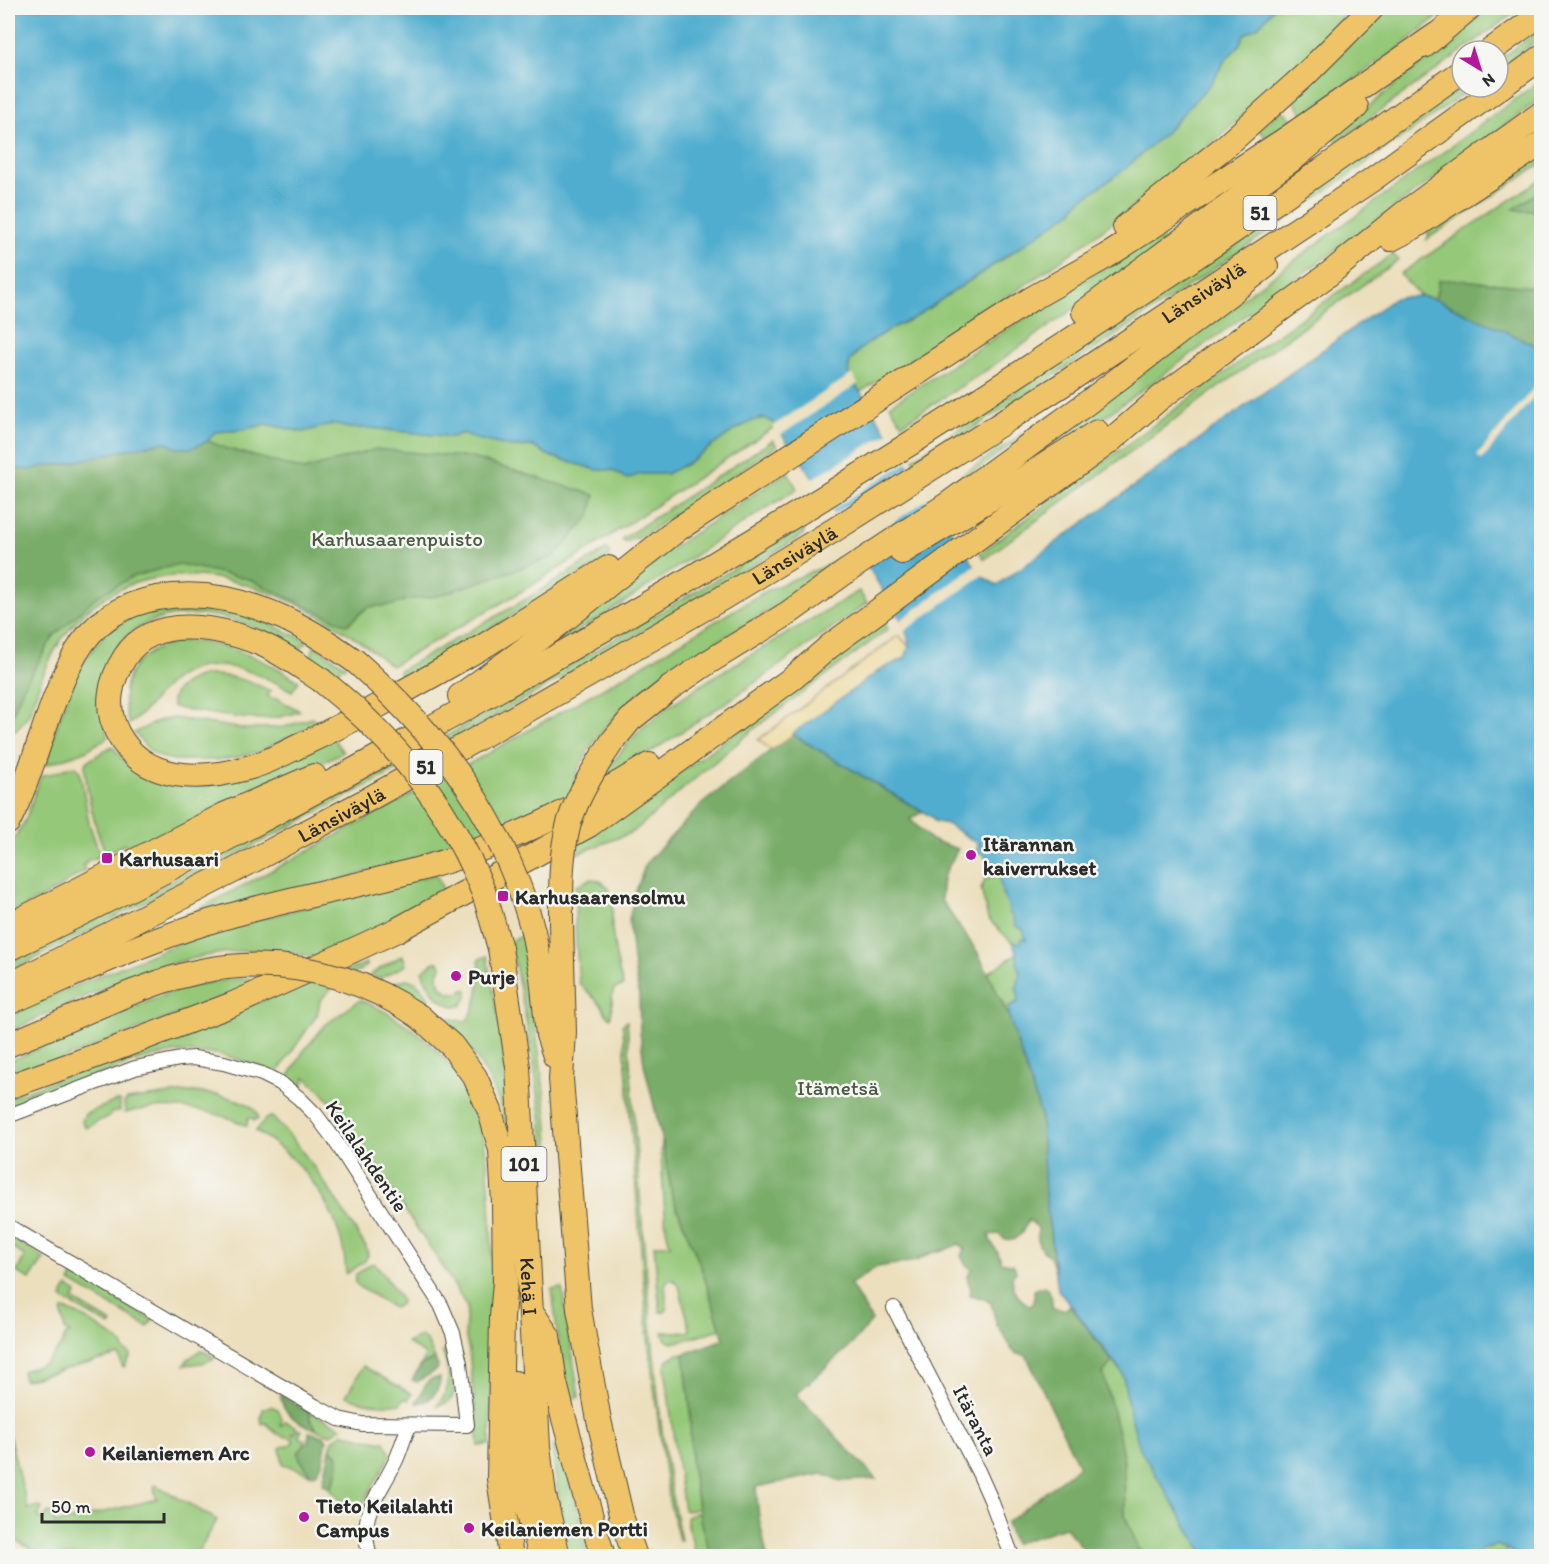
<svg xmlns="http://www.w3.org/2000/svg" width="1549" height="1564" viewBox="0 0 1549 1564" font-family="Itim,sans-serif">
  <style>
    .green { fill: #95c878; stroke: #607a52; stroke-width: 1.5 }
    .forest { fill: #78ac68; stroke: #526c4a; stroke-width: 1.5 }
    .sand { fill: #eeda9e; stroke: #8c8264; stroke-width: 1.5 }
    .water { fill: #51adcf; stroke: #3e6c7d; stroke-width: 1.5 }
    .pier { fill: #ecdfbd }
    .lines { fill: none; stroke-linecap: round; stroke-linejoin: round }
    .street-casing { stroke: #484641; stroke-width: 16 }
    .highway-casing { stroke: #484641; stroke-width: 26 }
    .street { stroke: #fff; stroke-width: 14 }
    .highway { stroke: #efc469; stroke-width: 24 }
    .highway-bridge-casing { stroke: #484641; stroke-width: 26; stroke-linecap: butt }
    .highway-bridge { stroke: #efc469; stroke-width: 24 }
    .poi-dot { fill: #b5179e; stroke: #f6f6f2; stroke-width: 2 }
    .labels { text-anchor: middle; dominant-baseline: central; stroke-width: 5; stroke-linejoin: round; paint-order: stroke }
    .shield { fill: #f6f6f2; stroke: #686867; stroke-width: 1.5 }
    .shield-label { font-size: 20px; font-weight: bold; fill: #2b2b2b }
    .street-label { font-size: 21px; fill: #2b2b2b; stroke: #f6f6f2 }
    .park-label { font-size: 21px; fill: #4b5a42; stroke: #f6f6f2 }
    .poi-label { font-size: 21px; font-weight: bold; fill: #2b2b2b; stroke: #f6f6f2; text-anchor: start }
  </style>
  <rect width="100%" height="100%" fill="#f6f6f2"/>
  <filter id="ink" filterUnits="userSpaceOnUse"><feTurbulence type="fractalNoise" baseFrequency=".0167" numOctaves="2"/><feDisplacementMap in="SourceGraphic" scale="12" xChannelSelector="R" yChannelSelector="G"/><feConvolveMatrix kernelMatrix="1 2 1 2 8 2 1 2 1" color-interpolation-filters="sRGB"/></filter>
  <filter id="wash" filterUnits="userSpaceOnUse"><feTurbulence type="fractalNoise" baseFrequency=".008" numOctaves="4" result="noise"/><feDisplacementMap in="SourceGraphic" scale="24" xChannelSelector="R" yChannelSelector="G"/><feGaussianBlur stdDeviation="1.35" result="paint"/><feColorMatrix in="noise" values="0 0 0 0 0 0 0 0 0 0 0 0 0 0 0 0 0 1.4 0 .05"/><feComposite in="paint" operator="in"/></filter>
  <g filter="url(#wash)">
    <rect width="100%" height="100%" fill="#ecdfbd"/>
    <g class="green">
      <path d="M 1274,8 L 1355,8 C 1337,26 1319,45 1301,63 C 1249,112 1195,159 1139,202 C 1050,272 955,332 860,392 L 849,375 L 849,363 L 861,348 L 894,326 L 912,319 L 1003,259 L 1072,211 L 1077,204 L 1212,82 L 1225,60 L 1238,47 L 1245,33 L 1259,26 Z"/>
      <polygon points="1386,8 1449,8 1400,47 1303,114 1293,99"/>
      <polygon points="1488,8 1521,8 1338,141 1332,137"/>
      <polygon points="1541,29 1541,37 1498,69 1498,61"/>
      <path d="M 1541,80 L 1541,98 L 1417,191 L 1124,403 L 1082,432 L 985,489 C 1078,420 1172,349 1266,281 C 1358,214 1450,148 1541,80 Z"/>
      <path d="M 1462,87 L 1473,87 C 1345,179 1216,269 1084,356 C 1028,392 973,430 916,464 L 913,459 C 1098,338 1283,216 1462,87 Z"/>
      <polygon points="1282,110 1293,120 1267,138 1258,129"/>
      <polygon points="1541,156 1541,164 1427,239 1429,235 1427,232"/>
      <polygon points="1541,179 1541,353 1535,345 1435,299 1420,296 1400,274"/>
      <polygon points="1157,233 1159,234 1166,243 1164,245 990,368 902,424 890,405"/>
      <polygon points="1393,254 1398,260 1205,397 984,559 980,553 1253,352"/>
      <polygon points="1069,404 942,494 942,489 983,460"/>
      <path d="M 764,418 L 773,422 L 776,426 L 579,556 L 517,594 L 391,666 C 304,590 145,521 62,639 C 52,653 44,671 38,688 C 35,696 33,706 29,714 C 24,723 16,730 8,737 L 8,471 L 66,464 L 123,450 L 215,432 L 242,430 L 266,424 L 303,432 L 333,424 L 349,428 L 370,428 L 452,437 L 463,433 L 477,439 L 512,447 L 532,446 L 550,456 L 597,470 L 612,470 L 627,478 L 640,474 L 666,474 L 686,464 L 735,430 L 752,421 Z"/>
      <polygon points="773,440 777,446 641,537 624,542 622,539"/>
      <path d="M 788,472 L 797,489 C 728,531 662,579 593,622 C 574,634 553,644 533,655 L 661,555 Z"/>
      <path d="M 800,529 L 804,531 L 803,535 C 678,610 553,685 424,755 C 287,830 147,901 8,972 L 8,964 C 159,888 311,811 459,729 C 574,664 687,597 800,529 Z"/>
      <polygon points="607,549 610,552 610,557 373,698 258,752 235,758 215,760 174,760 161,757 150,751 134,733 158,721 174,718 244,729 284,727 312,718 319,723 373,695 401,678 399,671 525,600"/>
      <path d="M 840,558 L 846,560 C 819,579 791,597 762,615 C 699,653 628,686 588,751 C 582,762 575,772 574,784 L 602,777 L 622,750 L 640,730 L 666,708 L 712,678 L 859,591 L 867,603 L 736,696 L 613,777 L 481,840 L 145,935 L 184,917 L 295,858 L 487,754 L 638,668 L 766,591 L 830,564 Z"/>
      <path d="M 186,605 L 230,611 L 267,623 L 307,641 L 306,644 L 301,646 L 302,651 C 278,636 235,617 207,615 C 166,612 128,621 109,660 C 107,666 104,672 103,678 C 101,683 103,690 104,696 C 105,710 106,724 107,738 L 83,752 L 45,765 L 58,722 L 79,668 L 106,632 L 140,612 Z"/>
      <polygon points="885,623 888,629 759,725 705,770 633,832 571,856 570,853 579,844 745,726 749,725 764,711"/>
      <path d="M 185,641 C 216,641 247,653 275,667 C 283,671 290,676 299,681 L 292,691 C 256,671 207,651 171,682 C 156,695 147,713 129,724 C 114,677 138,648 185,641 Z"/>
      <polygon points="314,646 346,666 334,673 311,657"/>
      <path d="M 206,675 C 230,674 249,681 271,691 L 267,695 L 273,699 L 276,698 L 300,711 C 261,727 220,714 181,709 L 172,706 C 170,687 191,679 206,675 Z"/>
      <path d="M 333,738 L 343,752 C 273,787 202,820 129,849 L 125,844 L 109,852 L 106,852 C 95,832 85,786 85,764 L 88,761 L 112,746 L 127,765 L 129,765 C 140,775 152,780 167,784 Z"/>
      <polygon points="70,767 76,767 80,771 89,823 100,855 98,857 85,862 86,864 83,865 85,870 57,889 8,916 8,849 25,821 41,776 54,773"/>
      <polygon points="1017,834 1036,994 1013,1004 1009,1007 1009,1017 988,973 1017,954 1016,949 1012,942 988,919 981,889 985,879 998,874 993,864 985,859"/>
      <path d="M 436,874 L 445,894 L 319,958 C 210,929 104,988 8,1032 L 8,1014 L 21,1008 L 179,943 L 256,920 Z"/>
      <path d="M 590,879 C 598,879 606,883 610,891 C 615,901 611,918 612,929 C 614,948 618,968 623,986 L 614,989 C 610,999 614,1009 610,1018 L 606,1014 L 602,1006 L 579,983 L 575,924 L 576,886 Z"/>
      <path d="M 524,935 L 547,1116 L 549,1144 L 544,1145 C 538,1076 525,1009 510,942 Z"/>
      <polygon points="403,955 406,965 379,979 370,975"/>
      <path d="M 487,956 L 501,1034 L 509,1121 L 506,1122 C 494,1082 475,1049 445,1021 L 448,1018 L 465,1022 C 478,1011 482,976 479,959 Z"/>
      <path d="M 434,962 L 439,962 L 441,965 L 441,970 L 439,969 C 435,985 446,997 463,992 L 462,990 L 464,989 L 467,990 L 467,998 L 461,1006 C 441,1009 428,987 422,971 Z"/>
      <polygon points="366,963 367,966 331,989 324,996 320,1001 317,1015 277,1073 237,1059 218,1054 179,1052 156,1056 133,1062 8,1109 8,1098 295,988 327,979"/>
      <polygon points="257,978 270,979 8,1080 8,1062 165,994 182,988 215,981"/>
      <path d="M 406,979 C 418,981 422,989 429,998 L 427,1002 L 421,1002 L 391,984 Z"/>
      <path d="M 360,1000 C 405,1018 449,1052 470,1097 C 489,1137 489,1183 491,1226 C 492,1258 495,1290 495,1322 C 494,1363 491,1404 490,1444 L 479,1446 L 469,1351 L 465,1334 L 467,1307 L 443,1267 L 337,1109 L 319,1089 L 305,1077 L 301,1090 L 299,1091 L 288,1083 L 288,1078 L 303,1052 L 325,1025 Z"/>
      <path d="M 627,1021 C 634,1114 640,1208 649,1301 C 656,1381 663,1462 681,1540 L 679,1540 L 669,1500 L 664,1466 L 649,1348 L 623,1028 L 622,1025 Z"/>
      <path d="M 194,1092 C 209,1093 258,1099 258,1118 L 254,1121 L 253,1118 L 248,1118 L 247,1126 C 210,1108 165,1102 125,1113 L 124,1103 L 127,1100 L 179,1093 Z"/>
      <polygon points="116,1101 120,1101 120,1111 111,1113 110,1117 98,1121 86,1128 82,1121 85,1114"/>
      <path d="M 272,1117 C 310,1154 337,1203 366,1247 L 368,1255 L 365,1261 L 346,1274 C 344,1215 306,1161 256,1131 L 266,1118 Z"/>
      <path d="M 662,1139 L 672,1196 L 701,1267 L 721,1329 L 673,1343 C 666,1342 664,1338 663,1332 L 688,1332 L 690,1329 L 679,1286 L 674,1280 L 668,1280 L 665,1285 L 667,1310 L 664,1312 L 660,1312 L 654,1245 L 670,1245 L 666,1229 L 661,1156 Z"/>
      <polygon points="8,1236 40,1255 44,1259 30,1279 18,1273 17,1271 25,1256 8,1245"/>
      <path d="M 370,1264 L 375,1264 L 379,1268 L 400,1298 L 401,1303 L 398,1306 L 394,1308 C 382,1303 372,1292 360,1288 L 359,1286 L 355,1283 L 356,1275 Z"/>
      <polygon points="74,1275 153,1320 148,1327 70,1282"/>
      <polygon points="68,1287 77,1293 73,1300 112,1323 110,1326 64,1300 62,1298 64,1292"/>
      <polygon points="562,1288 579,1397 569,1400 562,1372 552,1289"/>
      <path d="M 63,1310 C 76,1310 113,1336 123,1345 L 124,1350 L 130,1354 L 130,1357 L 124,1367 L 122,1366 L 119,1355 L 24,1380 L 22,1371 L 46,1363 L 60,1347 L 66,1335 L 70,1334 L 70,1333 L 65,1331 L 62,1314 Z"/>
      <polygon points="421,1336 427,1341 435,1359 421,1365 426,1355 407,1343"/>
      <path d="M 451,1347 C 453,1359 459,1390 450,1400 C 446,1404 442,1405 437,1406 C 439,1402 443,1398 445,1393 C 452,1381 447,1365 443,1353 L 446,1349 Z"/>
      <polygon points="200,1351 205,1352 214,1357 213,1359 202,1363 184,1365 188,1359"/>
      <polygon points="678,1354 684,1354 690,1407 691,1462 698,1509 687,1511 684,1510 675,1449 665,1367 667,1361"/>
      <polygon points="1112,1362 1123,1374 1128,1406 1205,1556 1142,1556 1125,1516 1124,1463 1103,1372"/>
      <path d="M 363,1366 L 412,1394 L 408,1400 L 404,1398 L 400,1404 C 380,1405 364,1404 346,1396 Z"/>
      <path d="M 270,1406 L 278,1409 L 282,1418 L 280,1426 L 282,1425 L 285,1421 L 296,1427 L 297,1429 L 292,1433 L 293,1435 L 300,1429 L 302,1430 L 299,1436 L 300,1438 L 306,1440 L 300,1459 L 310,1474 L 283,1464 L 280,1448 C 285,1445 289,1446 293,1443 L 293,1439 C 288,1436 281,1437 276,1433 C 273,1430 269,1426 266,1423 L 262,1424 L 261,1417 L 263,1409 Z"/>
      <polygon points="309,1412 342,1427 330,1435 317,1430 310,1419"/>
      <polygon points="8,1432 28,1509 38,1506 42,1508 38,1517 43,1520 48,1512 53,1514 55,1524 157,1499 154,1488 156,1485 217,1520 196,1556 43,1556 8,1536"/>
      <path d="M 343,1433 L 366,1439 L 385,1442 L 391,1455 L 358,1512 L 342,1502 L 330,1488 C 337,1477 341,1467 337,1454 L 330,1450 L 333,1440 Z"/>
      <path d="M 558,1443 L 581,1518 L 578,1521 L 588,1556 L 571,1556 C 562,1520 556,1484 552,1447 Z"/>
      <polygon points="699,1512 701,1524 711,1556 696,1556 687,1522 686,1517"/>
      <polygon points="1472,1544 1511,1546 1504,1555 1496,1556 1461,1556"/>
    </g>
    <g class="forest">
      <polygon points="1541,190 1541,210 1523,211 1514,209"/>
      <polygon points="1439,280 1462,280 1530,287 1541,291 1541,340 1535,345 1435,299"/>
      <polygon points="208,441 225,448 304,470 376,449 472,458 595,495 590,516 554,557 437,596 406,600 393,605 368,607 347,625 248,579 179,564 132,577 96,597 53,637 23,688 11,718 8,722 8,471 17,469 30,470 44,466 66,464 123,450 165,442 176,448 192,448"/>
      <path d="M 792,734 L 922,812 L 910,819 L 931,840 L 958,849 L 943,877 L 941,900 L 978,953 L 1009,1017 L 1041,1115 L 1045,1193 L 1055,1272 L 1050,1256 C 1037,1249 1037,1241 1038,1228 L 1029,1220 L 1021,1234 L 1013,1240 L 1004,1239 L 999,1234 L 989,1235 C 990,1245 999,1249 1001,1262 L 1014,1265 L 1016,1272 L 1012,1277 C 1014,1293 1017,1298 1030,1306 L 1034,1303 L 1034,1290 L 1044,1286 C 1051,1291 1052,1297 1052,1306 L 1055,1309 L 1065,1310 L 1070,1305 L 1112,1362 L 1103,1373 L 1120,1440 L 1124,1463 L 1125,1516 L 1142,1556 L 1090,1556 L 1065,1527 L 1014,1544 L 1006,1523 L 1079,1466 L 1026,1355 L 1017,1354 L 1011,1349 L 1004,1335 L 997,1326 L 991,1303 L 983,1298 L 970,1295 L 971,1289 L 967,1278 L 972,1269 L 966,1265 L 961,1256 L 964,1249 L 959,1244 L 947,1249 L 931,1253 L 916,1261 L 877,1267 L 850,1284 L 872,1321 L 853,1343 L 796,1394 L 876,1479 L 841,1481 L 822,1474 L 756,1487 L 759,1518 L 767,1556 L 711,1556 L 701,1524 L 691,1462 L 690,1407 L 684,1354 L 724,1339 L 701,1267 L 672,1196 L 662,1139 L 644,1064 L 640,1032 L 639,995 L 633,960 L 629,920 L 635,894 L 646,863 L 703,803 Z"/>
      <polygon points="435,1359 438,1366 437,1370 417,1382 412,1380 421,1365"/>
      <path d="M 433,1378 L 440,1378 C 440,1392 429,1403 416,1403 L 427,1382 Z"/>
      <path d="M 280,1395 L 309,1412 L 310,1419 L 317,1430 C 298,1423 284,1416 280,1395 Z"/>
      <path d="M 309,1432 L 323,1436 L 327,1440 C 324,1452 324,1467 314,1475 L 310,1474 L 300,1459 L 298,1453 L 306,1443 L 309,1444 Z"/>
      <path d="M 330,1450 L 337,1454 C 341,1467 337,1477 330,1488 L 323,1483 Z"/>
    </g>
    <polygon class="sand" points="899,635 909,647 905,658 880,670 772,750 758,740"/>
    <path class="water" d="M 8,8 L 1274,8 L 1259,26 L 1245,34 L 1238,47 L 1225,60 L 1212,82 L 1165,133 L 1125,169 L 1077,203 L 1072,211 L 1039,234 L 912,319 C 896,325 854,347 849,365 C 848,368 849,371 849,375 L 981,576 L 997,585 L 1395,298 L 1420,296 L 1435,299 L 1535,345 L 1541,353 L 1541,1556 L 1519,1556 L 1497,1545 L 1486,1548 L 1474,1556 L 1205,1556 L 1140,1449 L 1128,1406 L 1123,1374 L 1071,1305 L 1058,1290 L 1045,1193 L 1041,1115 L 1009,1017 L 1009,1007 L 1018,1002 L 1018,993 L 1016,988 C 1020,981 1021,970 1017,963 C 1019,955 1015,949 1012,942 L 1020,943 L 1022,938 L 1026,940 L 1023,930 L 1016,926 L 1013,917 L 1009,913 L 1009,908 L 1002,893 L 999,875 L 993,864 L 981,853 L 978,853 L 977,848 L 979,844 L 947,824 L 934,821 L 932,817 L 792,734 L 880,670 L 905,658 L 909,647 L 908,637 L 900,618 L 807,469 L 773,422 L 764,418 L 752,421 L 735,430 L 686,464 L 666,474 L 640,474 L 627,479 L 612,470 L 597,470 L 550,456 L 532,446 L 512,447 L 477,439 L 463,433 L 452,437 L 370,428 L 349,428 L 333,424 L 303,432 L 266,424 L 242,430 L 215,432 L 208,441 L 192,448 L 176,448 L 165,442 L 123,450 L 66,464 L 44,466 L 30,470 L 17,469 L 8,471 Z"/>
    <g class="pier">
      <polygon points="852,374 858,384 779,436 773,426"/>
      <polygon points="1541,379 1541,388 1482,460 1477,456"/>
      <polygon points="890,432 909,461 830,511 810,480"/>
      <polygon points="912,466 932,496 854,550 832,515"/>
      <polygon points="977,564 984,574 903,632 898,622"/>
    </g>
  </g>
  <g filter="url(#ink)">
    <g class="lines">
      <defs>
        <g id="street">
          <polyline points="8,1116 135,1068 180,1059 194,1058 224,1063 262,1074 280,1083 299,1098 316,1115 334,1139 441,1305 453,1333 460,1363 467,1425 362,1424 339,1419 315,1406 8,1226"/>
          <polyline points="894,1308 979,1473 991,1500 1012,1556"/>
          <path d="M 370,1556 C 357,1512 379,1497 396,1460 C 401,1449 404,1436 410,1425"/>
        </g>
        <g id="highway">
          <polyline points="1424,46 1469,8"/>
          <polyline points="1490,51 1542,13"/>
          <polyline points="1125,227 1228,144 1304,76 1372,8"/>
          <polyline points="1391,239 1414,227 1542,143"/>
          <polyline points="1084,312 1298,155 1356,107"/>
          <polyline points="902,552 1023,479 1097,432"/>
          <path d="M 321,680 C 301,667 281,652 259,643 C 219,627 153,613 125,657 C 110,680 104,708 118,734 C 144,782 200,781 247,768 C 264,764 281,755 297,747 C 329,732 359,717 390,699 C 419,683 448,667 477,650 C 521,624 564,595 608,568"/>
          <polyline points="460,696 550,631 678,529 1031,299 1107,256 1286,139 1436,35"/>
          <polyline points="612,742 630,720 670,688 707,663 787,614 847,571 948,504 1087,403 1266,266"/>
          <path d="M 8,822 C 36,768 46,706 76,653 C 113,588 196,586 259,608 C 294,620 325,640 355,661"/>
          <polyline points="561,924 564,1032 561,1079 579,1309 599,1420 622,1519 635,1556"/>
          <polyline points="8,926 224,815 314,776"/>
          <polyline points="533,931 542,977 548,1035 555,1056"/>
          <path id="s1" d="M 500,948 L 518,1067 L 538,1447 L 544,1495 L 558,1556"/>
          <path d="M 8,949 C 136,888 262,821 387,752 C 759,548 1117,319 1462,71"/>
          <path id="s2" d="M 8,986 L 235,870 L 367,800 L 505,723 L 724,597 L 834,530 L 1065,383 L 1370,181 L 1542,57"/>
          <path d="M 8,1003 C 83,971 157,935 236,914 C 299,896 364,885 427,867 C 501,846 583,806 649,765"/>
          <polyline points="420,1017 452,1046 475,1077 490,1111 501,1150 504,1203 505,1282 502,1317 499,1479 511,1556"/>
          <polyline points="8,1045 130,993 163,981"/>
          <polyline points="8,1087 112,1050 231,1005 345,954 397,930 589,825 793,678 830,646 1110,441 1160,398 1329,274 1403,214 1542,113"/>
          <polyline points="533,1314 548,1336 555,1383 564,1419 593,1524 603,1556"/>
          <polyline points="515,1383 518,1436 525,1499 541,1556"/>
        </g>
      </defs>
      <use href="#street" class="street-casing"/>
      <use href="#highway" class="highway-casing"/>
      <use href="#street" class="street"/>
      <use href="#highway" class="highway"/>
      <defs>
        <g id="highway-bridge">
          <path d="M 355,661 C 439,735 504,821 533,931"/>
          <path d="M 321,680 C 393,737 449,805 483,891 C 490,910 494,929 500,948"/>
          <path d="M 561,924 C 561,891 560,856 569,823 C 578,794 595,767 612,742"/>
          <path d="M 163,981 C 184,975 205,969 227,967 C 297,960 362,977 420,1017"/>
        </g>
      </defs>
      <use href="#highway-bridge" class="highway-bridge-casing"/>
      <use href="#highway-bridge" class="highway-bridge"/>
    </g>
  </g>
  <g class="poi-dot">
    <circle cx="971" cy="855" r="6"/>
    <rect x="101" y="852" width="12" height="12" rx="3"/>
    <rect x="497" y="890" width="12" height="12" rx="3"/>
    <circle cx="456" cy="976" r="6"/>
    <circle cx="90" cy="1452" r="6"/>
    <circle cx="304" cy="1517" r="6"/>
    <circle cx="469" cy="1528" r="6"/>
  </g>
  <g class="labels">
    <g class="shield">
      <rect x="1243.5" y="196" width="33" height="34" rx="4.5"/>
      <rect x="409.5" y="750" width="33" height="34" rx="4.5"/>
      <rect x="501.5" y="1147" width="45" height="34" rx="4.5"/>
    </g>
    <g class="shield-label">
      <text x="1260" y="213">51</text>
      <text x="426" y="767">51</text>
      <text x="524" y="1164">101</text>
    </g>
    <g class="street-label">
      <text stroke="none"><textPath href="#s2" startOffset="1383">Länsiväylä</textPath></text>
      <text stroke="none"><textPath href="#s2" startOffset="897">Länsiväylä</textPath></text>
      <text stroke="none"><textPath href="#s2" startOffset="375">Länsiväylä</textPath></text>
      <text transform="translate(367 1156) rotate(56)">Keilalahdentie</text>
      <text stroke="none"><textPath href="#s1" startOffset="340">Kehä I</textPath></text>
      <text transform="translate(976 1420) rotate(63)">Itäranta</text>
    </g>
    <g class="park-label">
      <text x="397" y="538">Karhusaarenpuisto</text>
      <text x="838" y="1087">Itämetsä</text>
    </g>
    <g class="poi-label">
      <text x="983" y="843">Itärannan<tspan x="983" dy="24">kaiverrukset</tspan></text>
      <text x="119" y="858">Karhusaari</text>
      <text x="515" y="896">Karhusaarensolmu</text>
      <text x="468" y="976">Purje</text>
      <text x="102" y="1452">Keilaniemen Arc</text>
      <text x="316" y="1505">Tieto Keilalahti<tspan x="316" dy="24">Campus</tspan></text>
      <text x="481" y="1528">Keilaniemen Portti</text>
    </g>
  </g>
  <rect width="1549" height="1564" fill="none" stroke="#f6f6f2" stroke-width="30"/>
  <g transform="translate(1480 69) rotate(142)"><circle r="28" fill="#f6f6f2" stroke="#a5a5a2" stroke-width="1.5"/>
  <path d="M0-4.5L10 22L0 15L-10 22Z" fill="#b5179e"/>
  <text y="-9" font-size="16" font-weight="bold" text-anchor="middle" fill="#2b2b2b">N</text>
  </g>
  <path d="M42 1513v9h122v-9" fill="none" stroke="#2b2b2b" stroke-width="3"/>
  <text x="51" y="1513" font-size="18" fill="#2b2b2b" stroke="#f6f6f2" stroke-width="4.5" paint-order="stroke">50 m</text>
</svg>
